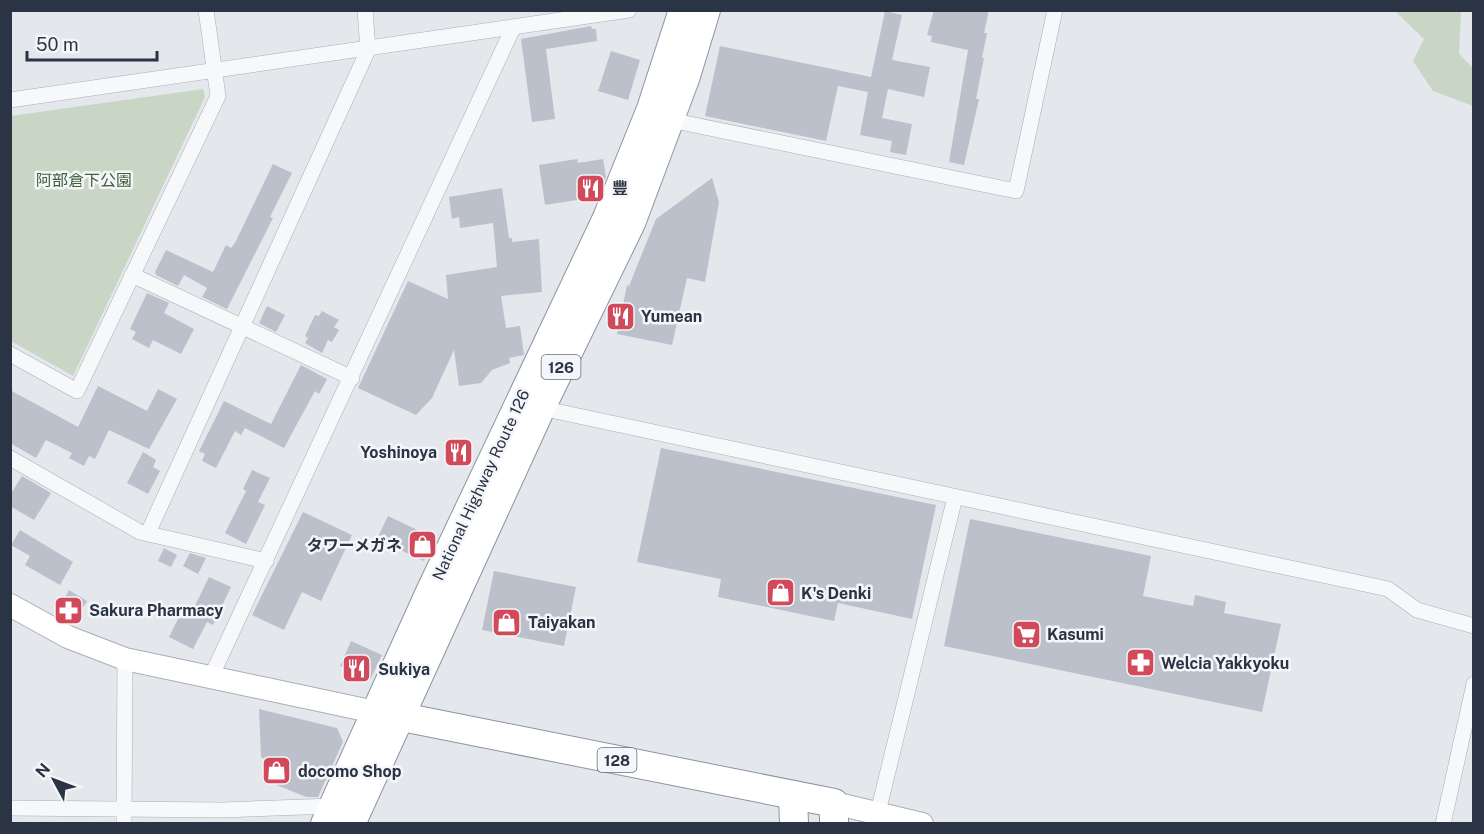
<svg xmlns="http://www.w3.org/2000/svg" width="1484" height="834" viewBox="0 0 1484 834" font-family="'Public Sans','Noto Sans JP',sans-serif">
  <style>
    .green { fill: #c9d6c5 }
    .building { fill: #bbc0ca }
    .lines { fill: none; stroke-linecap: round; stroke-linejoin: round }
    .street-casing { stroke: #a9aeb7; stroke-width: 16 }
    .secondary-casing { stroke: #a9aeb7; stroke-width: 24 }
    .highway-casing { stroke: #8b94a3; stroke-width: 30 }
    .street { stroke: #f7f8fa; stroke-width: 15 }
    .secondary { stroke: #fff; stroke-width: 22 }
    .highway { stroke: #fff; stroke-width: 28 }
    .labels { text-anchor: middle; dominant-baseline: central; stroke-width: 5; stroke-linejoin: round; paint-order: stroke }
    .shield { fill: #f4f6f9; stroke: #676e7b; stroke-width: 1.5 }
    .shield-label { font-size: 15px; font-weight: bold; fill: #2b3445 }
    .park-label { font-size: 16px; fill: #3f6138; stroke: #f4f6f9 }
    .poi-label { font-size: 16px; font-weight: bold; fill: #2b3445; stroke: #f4f6f9; text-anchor: start }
    .street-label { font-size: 16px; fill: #2b3445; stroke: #f4f6f9 }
  </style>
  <rect width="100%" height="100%" fill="#e4e7ec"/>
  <g class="green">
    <polygon points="1395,11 1461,11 1459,54 1473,68 1473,106 1433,91 1413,61 1424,39"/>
    <polygon points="203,89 205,97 73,376 11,341 11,116"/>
  </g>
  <g class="building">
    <polygon points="934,10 989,10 984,33 987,33 982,58 984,58 976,99 979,99 964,165 949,162 968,50 931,42 932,36 927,35"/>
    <polygon points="885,11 902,15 892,60 930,67 924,97 888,89 882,118 912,124 906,155 890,152 892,141 860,135 868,92 838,86 826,141 705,116 720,46 871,77"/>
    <polygon points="591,26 592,29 596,29 597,41 546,49 555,119 532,122 521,39"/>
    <polygon points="611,51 640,60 628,100 598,91"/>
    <polygon points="577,159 578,163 603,159 606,177 596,197 545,205 539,165"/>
    <polygon points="273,164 292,173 270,217 273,218 227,309 202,297 207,288 184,275 178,286 156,275 155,272 166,250 213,272 226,245 231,248 235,243"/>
    <polygon points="712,178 719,202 705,282 687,278 672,345 617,334 627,285 629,286 656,219"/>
    <polygon points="502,188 509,238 512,238 512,242 539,239 542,292 501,296 506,328 520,326 524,355 509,358 510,363 492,370 481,383 459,386 454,350 432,398 416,415 358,388 408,281 448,299 446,275 497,267 493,223 460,228 459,217 452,219 449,197"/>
    <polygon points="147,293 169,303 164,313 194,329 181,354 153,340 149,348 132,339 136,332 130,329"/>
    <polygon points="267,306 285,315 276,332 259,323"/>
    <polygon points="322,311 339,320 334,327 339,330 332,342 328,340 322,353 305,343 308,338 305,336 315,315 319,316"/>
    <polygon points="301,365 327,379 319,394 315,391 284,448 245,428 241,435 235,431 216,468 202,461 205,454 199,451 224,401 271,424"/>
    <polygon points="98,386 147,411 158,389 177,399 149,449 109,430 95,459 89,456 84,466 69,458 72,453 46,440 36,458 10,443 10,390 78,427"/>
    <polygon points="661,448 936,505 912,619 838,603 834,621 718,597 721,579 637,562"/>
    <polygon points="143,452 156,460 153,467 160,471 148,494 127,483"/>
    <polygon points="252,470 270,478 258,502 265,505 246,544 225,533 246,491 243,489"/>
    <polygon points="22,476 51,493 34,520 10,506 10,495"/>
    <polygon points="303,512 352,535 321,601 302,592 284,630 252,615"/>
    <polygon points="388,516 434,538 424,561 377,539"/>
    <polygon points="970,519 1151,556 1143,596 1193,606 1195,595 1226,602 1224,613 1281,624 1262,712 944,646"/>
    <polygon points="20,530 73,562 60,585 25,565 30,556 11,545"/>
    <polygon points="164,548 177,555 171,567 158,561"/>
    <polygon points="190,553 206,558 198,574 183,566"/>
    <polygon points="494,571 576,587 564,646 482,630"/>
    <polygon points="209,577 231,587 213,625 207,622 193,649 169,637 184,607 192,612"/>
    <polygon points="69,590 87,601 75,620 58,610"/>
    <polygon points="351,641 382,655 370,680 340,666"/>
    <polygon points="259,709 337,728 343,742 318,797 306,797 262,779 270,762 261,757"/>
  </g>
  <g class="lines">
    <defs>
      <g id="street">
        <polyline points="10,100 629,10"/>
        <polyline points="670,120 1016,191 1055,10"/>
        <polyline points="132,275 352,378"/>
        <polyline points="10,354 77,391 218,96 206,10"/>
        <polyline points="541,408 1388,589 1417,610 1474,626"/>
        <polyline points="10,458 140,532 266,561"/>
        <polyline points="148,533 368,50 365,10"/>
        <polyline points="211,677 513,28"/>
        <polyline points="10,808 222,810 333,806"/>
        <polyline points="878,812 955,497"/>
        <polyline points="124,824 125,659"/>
        <polyline points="1443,824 1474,684"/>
      </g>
      <g id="secondary">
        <polyline points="10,605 68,637 125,659 375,712"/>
        <polyline points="834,803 922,824"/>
      </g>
      <g id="highway">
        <polyline points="382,713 834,803 834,824"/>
        <polyline points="793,795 794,824"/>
        <polyline points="325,824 430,592 607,218 651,109 683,10"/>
        <polyline points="351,824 541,408 631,223 686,76 706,10"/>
      </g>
    </defs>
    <use href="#street" class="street-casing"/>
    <use href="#secondary" class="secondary-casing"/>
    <use href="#highway" class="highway-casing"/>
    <use href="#street" class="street"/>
    <use href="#secondary" class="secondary"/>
    <use href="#highway" class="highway"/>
  </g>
  <defs>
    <symbol id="restaurant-square" viewBox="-11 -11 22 22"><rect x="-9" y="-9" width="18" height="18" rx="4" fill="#d1495b" stroke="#f4f6f9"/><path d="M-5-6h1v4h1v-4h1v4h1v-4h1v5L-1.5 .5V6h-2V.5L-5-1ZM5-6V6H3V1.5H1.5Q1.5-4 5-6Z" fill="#fff"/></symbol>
    <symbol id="shop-square" viewBox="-11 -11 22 22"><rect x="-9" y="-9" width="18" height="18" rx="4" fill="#d1495b" stroke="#f4f6f9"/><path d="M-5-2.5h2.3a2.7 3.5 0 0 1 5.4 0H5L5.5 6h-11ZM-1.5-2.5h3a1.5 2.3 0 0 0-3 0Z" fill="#fff"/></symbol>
    <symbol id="pharmacy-square" viewBox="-11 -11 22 22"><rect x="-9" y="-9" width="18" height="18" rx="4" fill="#d1495b" stroke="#f4f6f9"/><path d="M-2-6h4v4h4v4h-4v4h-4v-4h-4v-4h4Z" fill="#fff"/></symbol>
    <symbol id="supermarket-square" viewBox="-11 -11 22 22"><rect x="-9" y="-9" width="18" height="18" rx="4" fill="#d1495b" stroke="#f4f6f9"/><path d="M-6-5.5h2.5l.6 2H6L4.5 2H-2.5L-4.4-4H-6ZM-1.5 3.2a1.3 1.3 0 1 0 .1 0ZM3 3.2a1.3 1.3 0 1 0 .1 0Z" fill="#fff"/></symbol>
  </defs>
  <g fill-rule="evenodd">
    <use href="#restaurant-square" x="574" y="172" width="33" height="33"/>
    <use href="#restaurant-square" x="604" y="300" width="33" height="33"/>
    <use href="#restaurant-square" x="442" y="436" width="33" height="33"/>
    <use href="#shop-square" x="406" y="528" width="33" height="33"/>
    <use href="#shop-square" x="764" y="576" width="33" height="33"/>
    <use href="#pharmacy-square" x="52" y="594" width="33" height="33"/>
    <use href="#shop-square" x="490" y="606" width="33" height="33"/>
    <use href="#supermarket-square" x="1010" y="618" width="33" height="33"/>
    <use href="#pharmacy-square" x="1124" y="646" width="33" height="33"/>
    <use href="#restaurant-square" x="340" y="652" width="33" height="33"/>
    <use href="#shop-square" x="260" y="754" width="33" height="33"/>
  </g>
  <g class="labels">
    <g class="shield">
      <rect x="541.5" y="355" width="39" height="24" rx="4.5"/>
      <rect x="597.5" y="748" width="39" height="24" rx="4.5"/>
    </g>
    <g class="shield-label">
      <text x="561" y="367">126</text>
      <text x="617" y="760">128</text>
    </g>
    <g class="park-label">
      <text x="84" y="180">阿部倉下公園</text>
    </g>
    <g class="poi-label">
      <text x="612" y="188">豐</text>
      <text x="641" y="316">Yumean</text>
      <text x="437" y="452" text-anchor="end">Yoshinoya</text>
      <text x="402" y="545" text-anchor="end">タワーメガネ</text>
      <text x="801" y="593">K's Denki</text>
      <text x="89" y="610">Sakura Pharmacy</text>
      <text x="528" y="622">Taiyakan</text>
      <text x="1047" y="634">Kasumi</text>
      <text x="1161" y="663">Welcia Yakkyoku</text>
      <text x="378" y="669">Sukiya</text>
      <text x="298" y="771">docomo Shop</text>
    </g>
    <g class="street-label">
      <text transform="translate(481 485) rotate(-65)">National Highway Route 126</text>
    </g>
  </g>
  <rect width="1484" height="834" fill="none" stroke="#2b3445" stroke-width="24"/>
  <g transform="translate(54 780) rotate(311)" stroke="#f4f6f9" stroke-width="4.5" paint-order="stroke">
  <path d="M0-4.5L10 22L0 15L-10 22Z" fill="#2b3445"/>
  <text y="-9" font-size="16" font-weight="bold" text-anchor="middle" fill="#2b3445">N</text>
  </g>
  <path d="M27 51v9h130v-9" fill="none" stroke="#2b3445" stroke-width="3"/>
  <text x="36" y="51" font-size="18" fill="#2b3445" stroke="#f4f6f9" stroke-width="4.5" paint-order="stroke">50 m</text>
</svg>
